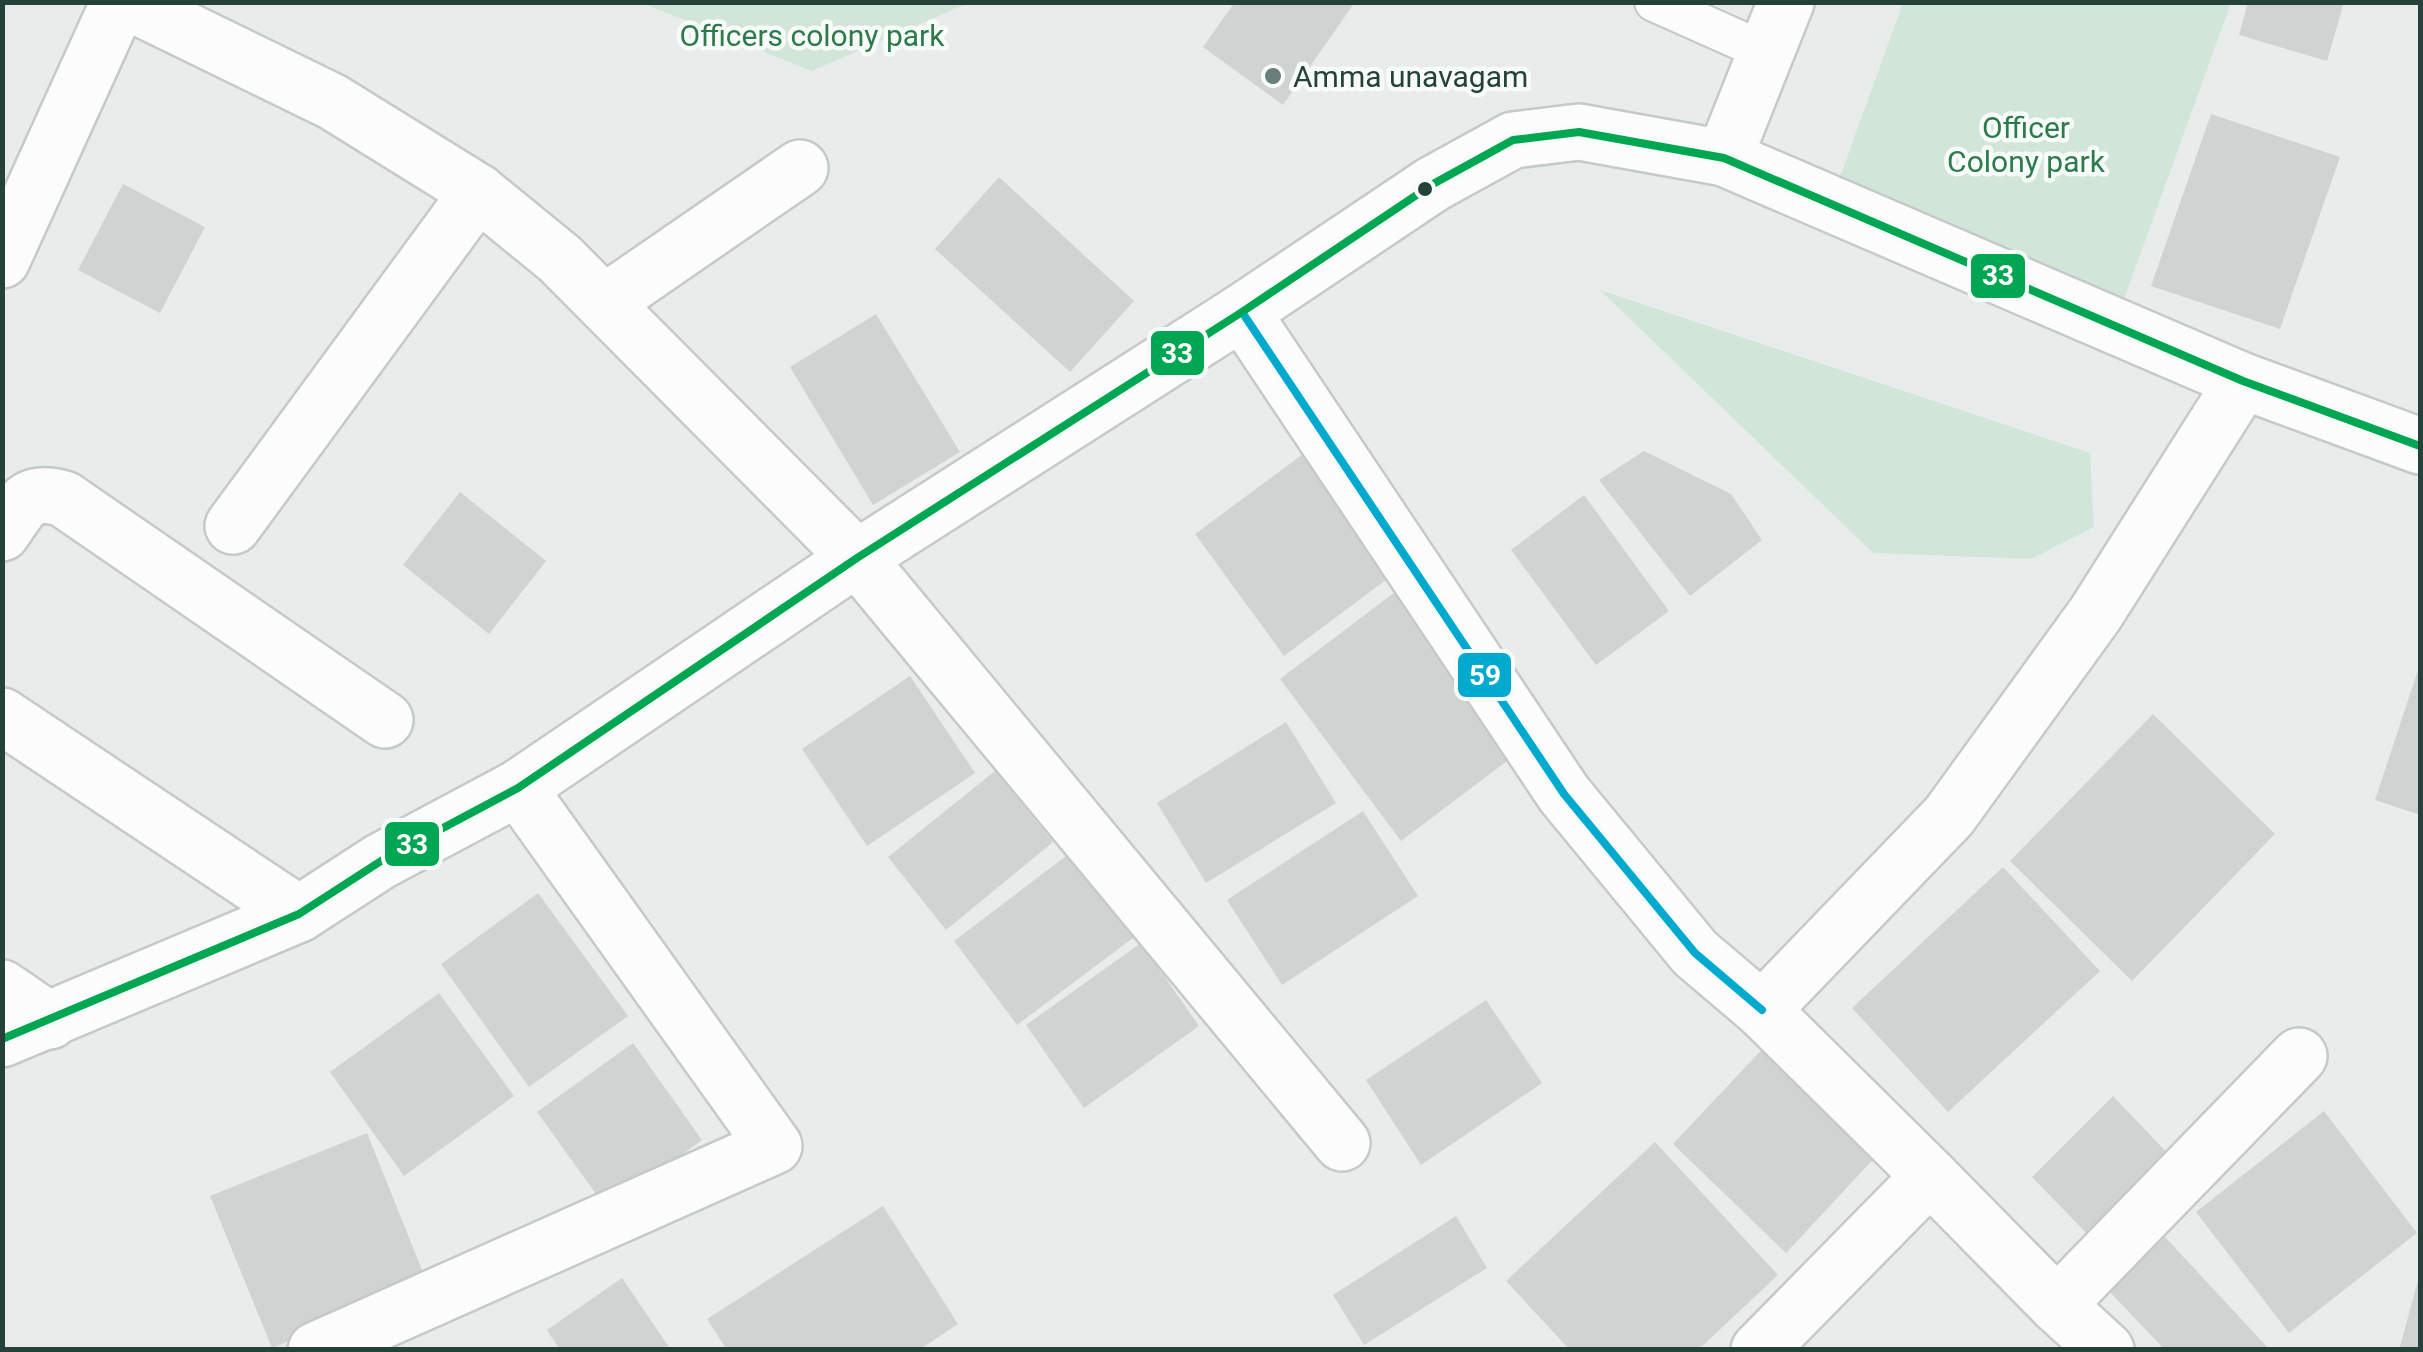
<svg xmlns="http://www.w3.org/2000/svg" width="2423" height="1352" viewBox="0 0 2423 1352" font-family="Roboto,sans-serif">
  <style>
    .green { fill: #d1e6d8 }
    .building { fill: #cfd4d2 }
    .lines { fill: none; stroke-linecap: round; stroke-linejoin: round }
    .service-casing { stroke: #c5cac8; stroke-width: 42 }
    .minor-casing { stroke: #c5cac8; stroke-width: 60 }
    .service { stroke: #fcfcfc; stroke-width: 38 }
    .minor { stroke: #fcfcfc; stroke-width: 55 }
    .bus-1-casing { stroke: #f7fbf9; stroke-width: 15 }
    .bus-2-casing { stroke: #f7fbf9; stroke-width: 15 }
    .bus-1 { stroke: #00a9ce; stroke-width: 8 }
    .bus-2 { stroke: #00a651; stroke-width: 8 }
    .poi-dot { fill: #697e78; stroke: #f7fbf9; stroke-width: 4 }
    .bus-dot { fill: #24423a; stroke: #f7fbf9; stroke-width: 4 }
    .labels { text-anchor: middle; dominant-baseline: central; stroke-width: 9; stroke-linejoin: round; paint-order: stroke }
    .park-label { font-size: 30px; fill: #2d7a4b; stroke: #f7fbf9 }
    .poi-label { font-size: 30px; fill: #24423a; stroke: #f7fbf9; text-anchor: start }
    .line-badge { stroke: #f7fbf9; stroke-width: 4 }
    .badge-label { font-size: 28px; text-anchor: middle; font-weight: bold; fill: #fff }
  </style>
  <rect width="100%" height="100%" fill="#e8edeb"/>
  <g class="green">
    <polygon points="642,3 642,2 968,3 812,71"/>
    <polygon points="1903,3 2231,3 2114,327 1824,221"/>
    <polygon points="1600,290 2090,453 2094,527 2031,559 1873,553"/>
  </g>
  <g class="building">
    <polygon points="1235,2 1355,2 1283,105 1203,47"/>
    <polygon points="2248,2 2344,2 2327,61 2239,35"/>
    <polygon points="2211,114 2340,157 2280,329 2151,286"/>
    <polygon points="999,177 1134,301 1070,372 935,249"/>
    <polygon points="123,184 205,227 160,313 78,270"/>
    <polygon points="876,314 960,452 873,505 790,367"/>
    <polygon points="1314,446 1402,568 1284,656 1195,534"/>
    <polygon points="1644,451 1731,494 1762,540 1690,596 1599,480"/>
    <polygon points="460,492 546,561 489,634 403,565"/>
    <polygon points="1584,495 1669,611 1596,665 1511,550"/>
    <polygon points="1395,592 1515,755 1401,841 1280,679"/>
    <polygon points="2420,664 2420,815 2375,800"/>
    <polygon points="910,676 975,773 867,846 802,749"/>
    <polygon points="2153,714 2275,834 2132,981 2010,861"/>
    <polygon points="1286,722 1336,803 1206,883 1157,803"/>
    <polygon points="995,771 1053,842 946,930 888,857"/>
    <polygon points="1363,811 1418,896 1282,985 1227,900"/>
    <polygon points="1070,853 1133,938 1017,1025 954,941"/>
    <polygon points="2003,867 2100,971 1948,1112 1852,1008"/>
    <polygon points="538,893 628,1016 529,1087 441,964"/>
    <polygon points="1141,943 1199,1026 1084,1108 1026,1025"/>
    <polygon points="439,993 514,1096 404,1176 330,1072"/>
    <polygon points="1486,1000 1542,1083 1421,1165 1366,1080"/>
    <polygon points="633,1043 702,1140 607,1209 537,1112"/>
    <polygon points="1768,1043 1881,1151 1786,1253 1673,1144"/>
    <polygon points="2113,1096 2175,1161 2094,1241 2032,1177"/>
    <polygon points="2324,1111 2417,1233 2289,1333 2196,1212"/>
    <polygon points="367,1133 428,1285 272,1348 210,1196"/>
    <polygon points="1655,1142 1778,1275 1698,1350 1570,1350 1506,1281"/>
    <polygon points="883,1206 958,1324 919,1350 727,1350 707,1319"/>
    <polygon points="1456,1216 1487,1268 1364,1345 1333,1295"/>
    <polygon points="2165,1237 2270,1350 2165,1350 2109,1291"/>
    <polygon points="2419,1277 2420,1350 2399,1350"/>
    <polygon points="622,1278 671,1350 560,1350 547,1330"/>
  </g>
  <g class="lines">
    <defs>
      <polyline id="service" points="1654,2 1766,52"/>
      <g id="minor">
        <polyline points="128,2 333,102 478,192 560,259 857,558 1342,1143"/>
        <polyline points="1724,158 1786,2"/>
        <polyline points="2,260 119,2"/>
        <polyline points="604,303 800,168"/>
        <polyline points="1242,312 1564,794 1695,953 1762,1010"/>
        <polyline points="233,526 478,192"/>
        <path d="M 2,533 C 22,504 27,488 64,499 L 385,720"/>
        <polyline points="2,716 299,914"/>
        <polyline points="2,988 50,1021"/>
        <polyline points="2,1039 299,914 381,861 518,788 857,558 1242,312 1433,184 1513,140 1579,132 1724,158 2243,381 2420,446"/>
        <polyline points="1930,1176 2057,1305 2106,1350"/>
        <polyline points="2057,1305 2299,1056"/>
        <polyline points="316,1350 774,1146 518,788"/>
        <polyline points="1759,1350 1930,1176 1762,1010 1949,816 2096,613 2243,381"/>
      </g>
    </defs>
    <use href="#service" class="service-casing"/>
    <use href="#minor" class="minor-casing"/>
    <use href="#service" class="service"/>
    <use href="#minor" class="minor"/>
    <defs>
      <polyline id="bus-1" points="1242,312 1564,794 1695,953 1762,1010"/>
      <polyline id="bus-2" points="2,1039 299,914 381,861 518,788 857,558 1242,312 1433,184 1513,140 1579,132 1724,158 2243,381 2420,446"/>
    </defs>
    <use href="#bus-1" class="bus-1-casing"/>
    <use href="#bus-2" class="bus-2-casing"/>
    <use href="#bus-1" class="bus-1"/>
    <use href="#bus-2" class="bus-2"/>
  </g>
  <circle class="poi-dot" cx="1273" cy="76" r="10"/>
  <circle class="bus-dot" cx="1425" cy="189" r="9"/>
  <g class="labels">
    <g class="park-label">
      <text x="812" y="35">Officers colony park</text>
      <text x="2026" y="127">Officer<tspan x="2026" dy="34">Colony park</tspan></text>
    </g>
    <g class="poi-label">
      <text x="1293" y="76">Amma unavagam</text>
    </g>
  </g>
  <g class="line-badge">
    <rect x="1969" y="252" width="58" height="48" rx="10" fill="#00a651"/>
    <rect x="1149" y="329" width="57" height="48" rx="10" fill="#00a651"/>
    <rect x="1456" y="651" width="57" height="48" rx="10" fill="#00a9ce"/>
    <rect x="383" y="820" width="58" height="48" rx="10" fill="#00a651"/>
  </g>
  <g class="badge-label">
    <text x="1998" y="285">33</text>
    <text x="1177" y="363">33</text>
    <text x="1485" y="685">59</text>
    <text x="412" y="854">33</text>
  </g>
  <rect width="2423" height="1352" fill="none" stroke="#24423a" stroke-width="10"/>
</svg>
